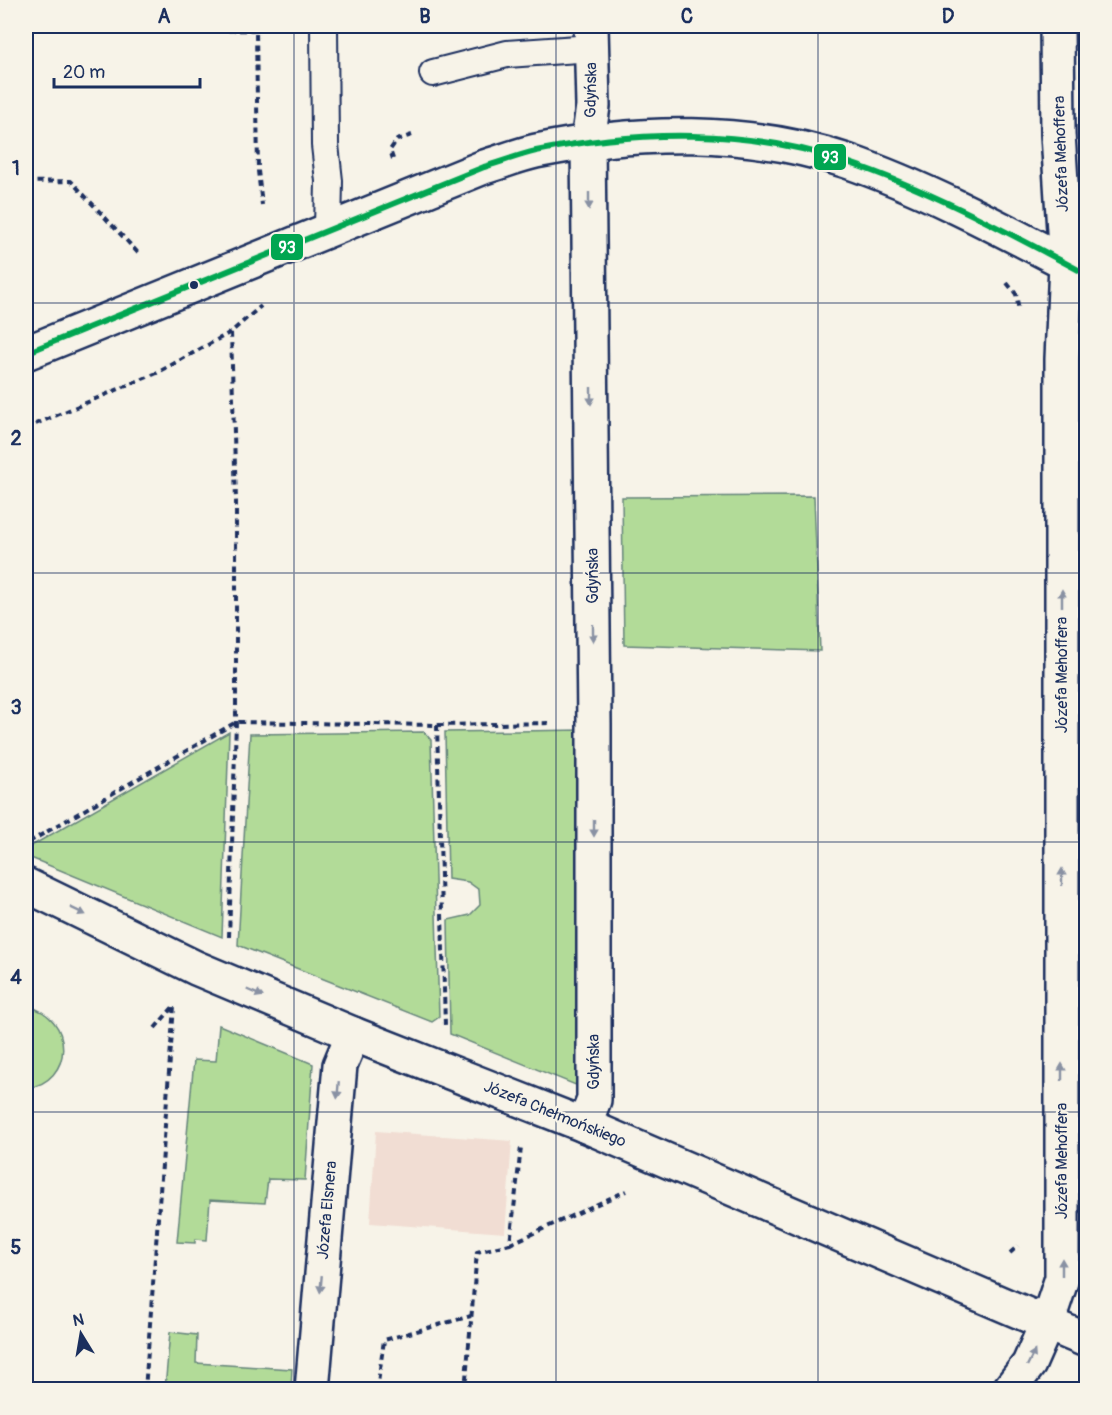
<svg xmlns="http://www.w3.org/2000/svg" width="1112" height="1415" viewBox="0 0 1112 1415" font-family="Pangolin,sans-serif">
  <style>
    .built { fill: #f1ddd3 }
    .green { fill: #b2db98; stroke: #66857b; stroke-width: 1.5 }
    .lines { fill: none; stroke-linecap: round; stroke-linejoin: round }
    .lane-casing { stroke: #1b2f5e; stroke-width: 30 }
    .street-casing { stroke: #1b2f5e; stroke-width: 38 }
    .path { stroke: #1b2f5e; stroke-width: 4; stroke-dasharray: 6 4.5; stroke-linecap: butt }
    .lane { stroke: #f7f3e8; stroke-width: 26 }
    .street { stroke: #f7f3e8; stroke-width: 33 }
    .bus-1-casing { stroke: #f7f3e8; stroke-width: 10 }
    .bus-1 { stroke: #00a651; stroke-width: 6 }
    .oneway { fill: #8991a3 }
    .grid { fill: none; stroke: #1b2f5e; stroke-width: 1.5; stroke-opacity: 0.55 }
    .bus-dot { fill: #1b2f5e; stroke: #f7f3e8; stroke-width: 2 }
    .labels { text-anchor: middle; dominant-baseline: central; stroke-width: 4.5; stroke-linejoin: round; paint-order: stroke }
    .street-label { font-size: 16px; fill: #1b2f5e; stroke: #f7f3e8 }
    .line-badge { stroke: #f7f3e8; stroke-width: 2 }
    .badge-label { font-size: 16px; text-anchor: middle; font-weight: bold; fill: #fff }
    .neatline { fill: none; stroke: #1b2f5e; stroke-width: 2 }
    .grid-label { font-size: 20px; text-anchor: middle; font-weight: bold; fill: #1b2f5e }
  </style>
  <rect width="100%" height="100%" fill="#f7f3e8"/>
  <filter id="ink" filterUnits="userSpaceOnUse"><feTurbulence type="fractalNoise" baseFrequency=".0167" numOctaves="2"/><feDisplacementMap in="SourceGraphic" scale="12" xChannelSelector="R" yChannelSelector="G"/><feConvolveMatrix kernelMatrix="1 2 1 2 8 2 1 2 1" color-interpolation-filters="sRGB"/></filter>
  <g filter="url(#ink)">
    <polygon class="built" points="376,1131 512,1141 505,1233 370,1223"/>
    <g class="green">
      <polygon points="814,496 820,651 624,645 622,497"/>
      <polygon points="583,730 583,1088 450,1034 448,920 470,915 480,905 479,890 468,882 448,879 445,732"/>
      <polygon points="229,732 222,937 26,856 26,849"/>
      <polygon points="424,732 431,740 439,1017 432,1022 238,945 250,734"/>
      <path d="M 26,1006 C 76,1016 74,1083 26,1088 Z"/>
      <polygon points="219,1025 313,1064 305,1180 268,1179 265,1203 210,1200 207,1240 195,1239 195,1243 177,1242 194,1060 216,1061"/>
      <polygon points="170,1332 197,1335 196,1363 292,1369 291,1389 165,1389"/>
    </g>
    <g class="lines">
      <defs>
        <g id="lane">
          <polyline points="324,26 325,145 329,181 328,229"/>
          <polyline points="433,73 507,54 592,48"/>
        </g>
        <g id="street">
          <path d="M 26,353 L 484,167 C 501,162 518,155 536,151 C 637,130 748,128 847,161 C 928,189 1005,231 1082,271"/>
          <polyline points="26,885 196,968 353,1034 584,1125 1086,1340"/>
          <polyline points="584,1125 594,1100 594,723 588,142 593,106 591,26"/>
          <polyline points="312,1390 340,1065 353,1034"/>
          <polyline points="1009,1390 1029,1364 1047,1323 1062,1278 1062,359 1066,263 1058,134 1057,26"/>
        </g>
      </defs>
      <use href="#lane" class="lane-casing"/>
      <use href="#street" class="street-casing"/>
      <g class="path">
        <polyline points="197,31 256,30 258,171 262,205"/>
        <polyline points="393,159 390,150 397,140 415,134"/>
        <polyline points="26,182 71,181 139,254"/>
        <polyline points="1007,283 1016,294 1019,311"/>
        <polyline points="26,428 157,373 231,332 261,306"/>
        <polyline points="437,725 445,1026"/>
        <polyline points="29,842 236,722 437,725 553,723"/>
        <polyline points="229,937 236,722 236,501 231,332"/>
        <polyline points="155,1028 174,1006"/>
        <polyline points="510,1244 626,1191"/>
        <polyline points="1010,1253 1018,1246"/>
        <polyline points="145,1390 174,1006"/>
        <polyline points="377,1390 384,1340 471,1316"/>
        <polyline points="465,1390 477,1252 510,1244 521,1147"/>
      </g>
      <use href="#lane" class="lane"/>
      <use href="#street" class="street"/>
      <defs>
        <path id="bus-1" d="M 26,353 L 484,167 C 501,162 519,155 536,151 C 637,130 749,128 847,162 C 930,190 1009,233 1086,274"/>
      </defs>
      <use href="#bus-1" class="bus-1-casing"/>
      <use href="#bus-1" class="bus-1"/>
    </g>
    <defs><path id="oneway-solid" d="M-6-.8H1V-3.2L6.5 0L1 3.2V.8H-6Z" transform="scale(1.5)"/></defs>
    <g class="oneway">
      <use href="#oneway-solid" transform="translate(589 201) rotate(90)"/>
      <use href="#oneway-solid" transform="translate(591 396) rotate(90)"/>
      <use href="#oneway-solid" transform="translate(1062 598) rotate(-90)"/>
      <use href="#oneway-solid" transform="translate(593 633) rotate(90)"/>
      <use href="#oneway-solid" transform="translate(594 828) rotate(90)"/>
      <use href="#oneway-solid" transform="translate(1062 877) rotate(-90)"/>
      <use href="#oneway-solid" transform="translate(78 911) rotate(26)"/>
      <use href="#oneway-solid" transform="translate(255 993) rotate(23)"/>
      <use href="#oneway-solid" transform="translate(1062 1072) rotate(-90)"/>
      <use href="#oneway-solid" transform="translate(338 1090) rotate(95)"/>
      <use href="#oneway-solid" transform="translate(1062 1267) rotate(-90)"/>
      <use href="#oneway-solid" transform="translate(321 1284) rotate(95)"/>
      <use href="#oneway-solid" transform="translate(1031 1358) rotate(-64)"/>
    </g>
  </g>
  <path class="grid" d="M 294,26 L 294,1390M 556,26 L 556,1390M 818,26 L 818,1390M 26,303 L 1086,303M 26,573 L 1086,573M 26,842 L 1086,842M 26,1112 L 1086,1112"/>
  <circle class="bus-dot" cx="194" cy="285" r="5"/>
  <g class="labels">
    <g class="street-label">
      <text transform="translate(591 90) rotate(-89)">Gdyńska</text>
      <text transform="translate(1061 154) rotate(-92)">Józefa Mehoffera</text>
      <text transform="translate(593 576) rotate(-90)">Gdyńska</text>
      <text transform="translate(1062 675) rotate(-90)">Józefa Mehoffera</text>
      <text transform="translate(594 1062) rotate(-90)">Gdyńska</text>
      <text transform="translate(555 1114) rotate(22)">Józefa Chełmońskiego</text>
      <text transform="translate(1062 1161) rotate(-90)">Józefa Mehoffera</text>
      <text transform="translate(327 1210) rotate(-85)">Józefa Elsnera</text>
    </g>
  </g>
  <g class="line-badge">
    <rect x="813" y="143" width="34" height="28" rx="6" fill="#00a651"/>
    <rect x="270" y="233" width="34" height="28" rx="6" fill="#00a651"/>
  </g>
  <g class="badge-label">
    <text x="830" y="163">93</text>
    <text x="287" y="253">93</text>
  </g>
  <rect width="1112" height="1415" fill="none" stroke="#f7f3e8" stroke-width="66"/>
  <g transform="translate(81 1334) rotate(349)" stroke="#f7f3e8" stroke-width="4.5" paint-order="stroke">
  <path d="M0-4.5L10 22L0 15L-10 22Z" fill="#1b2f5e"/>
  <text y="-9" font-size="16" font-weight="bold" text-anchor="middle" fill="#1b2f5e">N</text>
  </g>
  <path d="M54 78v9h146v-9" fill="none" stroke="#1b2f5e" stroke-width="3"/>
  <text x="63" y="78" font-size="18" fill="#1b2f5e" stroke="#f7f3e8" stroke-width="4.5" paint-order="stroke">20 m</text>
  <rect x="33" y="33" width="1046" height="1349" class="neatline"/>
  <g class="grid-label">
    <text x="164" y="23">A</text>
    <text x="425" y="23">B</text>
    <text x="687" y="23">C</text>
    <text x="948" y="23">D</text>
    <text x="16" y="175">1</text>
    <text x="16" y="445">2</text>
    <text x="16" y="714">3</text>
    <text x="16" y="984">4</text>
    <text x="16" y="1254">5</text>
  </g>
</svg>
